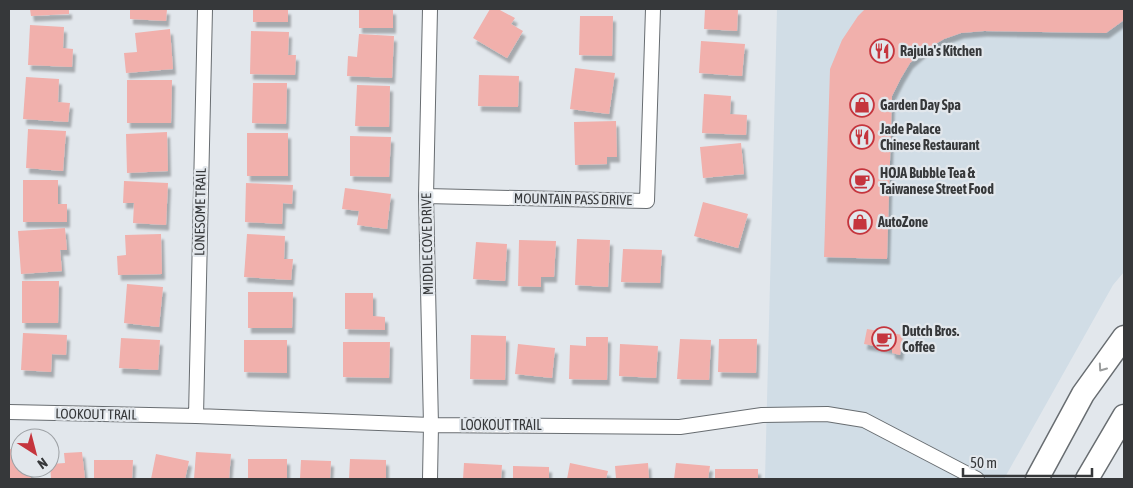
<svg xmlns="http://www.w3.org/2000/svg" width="1133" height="488" font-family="'Asap Condensed',sans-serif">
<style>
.built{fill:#d1dde6}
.building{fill:#f1b0ac;filter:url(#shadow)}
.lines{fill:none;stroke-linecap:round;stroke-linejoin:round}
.street-casing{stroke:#686d71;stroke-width:16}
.primary-casing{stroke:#686d71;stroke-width:25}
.street{stroke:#fff;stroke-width:14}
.primary{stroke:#fff;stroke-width:22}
.oneway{stroke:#9a9c9c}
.labels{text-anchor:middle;stroke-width:4.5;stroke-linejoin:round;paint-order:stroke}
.poi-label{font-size:14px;font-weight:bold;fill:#36383a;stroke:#e2e7ec;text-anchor:start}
.street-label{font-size:14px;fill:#36383a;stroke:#e2e7ec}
</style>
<defs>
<filter id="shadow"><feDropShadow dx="3" dy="5.5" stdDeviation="1" flood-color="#0004"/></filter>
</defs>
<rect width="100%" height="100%" fill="#e2e7ec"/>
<path class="built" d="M777,9H1124V272L1113,285L1004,479H765Z"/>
<path class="building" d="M30,9H69V14L31,16Z
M130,9H167L166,21L130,19Z
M253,9H288V22H253Z
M359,9H393V28H359Z
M490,9H498L515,18L511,24L523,31L507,58L473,38Z
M705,9H738L737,31L704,29Z
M865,9H1124V20L1106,33L984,31L961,33L944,39L925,50L910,63L901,78L892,96L887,259L824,257L830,69L842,40L858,16Z
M580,16H613L612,56L579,55Z
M30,25L64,27L63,48L73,49L72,67L28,65Z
M170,29L173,69L126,73L124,53L137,52L135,33Z
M251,31L289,32L288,55H296L295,75L250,74Z
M359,34L394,36L392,78L347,76L348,56L357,57Z
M701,41L745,44L742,76L699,73Z
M575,68L615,73L609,114L570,109Z
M479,75L519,76L518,107L478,106Z
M26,77L59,79L58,102L70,103L68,122L23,119Z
M127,80H172L171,123H127Z
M253,83H287L286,124L252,123Z
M357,85L390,86L389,127L355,126Z
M704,94L731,96L730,114L747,115L746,135L702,133Z
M616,121L617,157H607V164L575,165L574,122Z
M28,129L66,131L63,171L26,168Z
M167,132L168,171L127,173L126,134Z
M247,133H288V176H247Z
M350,136L391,137L389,177L350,176Z
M741,143L744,174L703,178L700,147Z
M23,180H58V204H67V222H23Z
M124,181L168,183L166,225L133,223L134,203H123Z
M246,183L293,185L292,204L283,203L282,224L245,222Z
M345,188L391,194L387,229L357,225L359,211L342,209Z
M703,202L748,214L738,248L694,236Z
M65,228L67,250H60L62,271L21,274L18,231Z
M161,234L162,274L118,275L117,256L126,255L125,235Z
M247,234L285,236L284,259H293L291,280L244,277Z
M577,239L610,240L608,287L575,285Z
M519,240L556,241L554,277H541V287L518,286Z
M476,242L507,244L505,281L473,279Z
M623,249L662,250L660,283L621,282Z
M22,281H59L58,323H22Z
M127,284L163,287L159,327L124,323Z
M248,292H293L292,328H248Z
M345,293H373V316L385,317V330L345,329Z
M867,329L903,335L900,355L892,353V349L864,344Z
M23,333L67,335L66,355L52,354L51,372L21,370Z
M471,335L506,336L505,380L470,379Z
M586,337H608L607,380L569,379L570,345L586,346Z
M121,338L160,340L158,370L119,368Z
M680,339L711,340L709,380L677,379Z
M719,339H757L756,373L718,372Z
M244,340H287V373L244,372Z
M343,342H390L389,378L343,377Z
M518,344L555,348L552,378L515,374Z
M620,344L658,346L656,378L619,376Z
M9,449H20V468H30L31,479H9Z
M82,452L85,479H51L50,464L65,463L64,453Z
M196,452L231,454L229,479H194Z
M156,454L189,461L185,479H151Z
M248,459H287V479H248Z
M350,459L386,460V479H349Z
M94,460H133L132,479H94Z
M301,460L331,461L330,479H300Z
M464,463L502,465L501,479H463Z
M570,463L608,471L606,479H567Z
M648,463L649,479H616L615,466Z
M676,463L710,466L708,479H674Z
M513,466L549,467V479H513Z
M715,469H758V479H715Z"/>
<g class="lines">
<g class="street-casing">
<path id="street" d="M426,196L647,201L653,9
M9,412L196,416L431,425L680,427L762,415L827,414L864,420L977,479
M196,416L205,9
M430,479L431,425L426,196L430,9"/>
</g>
<g class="primary-casing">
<path id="primary" d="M1037,479L1083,394L1124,337
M1087,479L1124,416"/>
</g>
<use href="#street" class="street"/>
<use href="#primary" class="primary"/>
</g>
<defs><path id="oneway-chevron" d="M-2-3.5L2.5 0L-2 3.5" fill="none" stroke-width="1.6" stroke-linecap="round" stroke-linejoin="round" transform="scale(1.25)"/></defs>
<use class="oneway" href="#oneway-chevron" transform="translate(1102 368) rotate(125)"/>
<defs>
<g id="restaurant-ring" transform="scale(1.25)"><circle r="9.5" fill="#e2e7ec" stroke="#c5353d" stroke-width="1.5"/><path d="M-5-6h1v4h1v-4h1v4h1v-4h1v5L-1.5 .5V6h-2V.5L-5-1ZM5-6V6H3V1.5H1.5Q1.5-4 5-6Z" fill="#c5353d"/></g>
<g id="shop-ring" transform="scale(1.25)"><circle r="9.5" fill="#e2e7ec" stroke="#c5353d" stroke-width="1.5"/><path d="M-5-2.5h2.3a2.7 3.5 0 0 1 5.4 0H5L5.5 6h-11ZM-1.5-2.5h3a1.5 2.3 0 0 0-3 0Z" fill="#c5353d"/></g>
<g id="cafe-ring" transform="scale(1.25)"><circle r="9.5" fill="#e2e7ec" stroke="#c5353d" stroke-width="1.5"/><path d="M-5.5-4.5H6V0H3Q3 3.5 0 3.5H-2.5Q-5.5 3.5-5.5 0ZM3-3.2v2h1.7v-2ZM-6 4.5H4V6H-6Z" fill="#c5353d"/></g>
</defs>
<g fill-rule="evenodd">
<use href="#restaurant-ring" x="882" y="51"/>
<use href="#shop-ring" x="862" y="105"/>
<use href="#restaurant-ring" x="862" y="137"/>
<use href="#cafe-ring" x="862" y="181"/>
<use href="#shop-ring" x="860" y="222"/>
<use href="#cafe-ring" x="884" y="339"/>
</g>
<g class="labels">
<g class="poi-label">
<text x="900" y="56">Rajula's Kitchen</text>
<text x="880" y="110">Garden Day Spa</text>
<text x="880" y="134">Jade Palace<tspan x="880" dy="16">Chinese Restaurant</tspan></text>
<text x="880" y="178">HOJA Bubble Tea &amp;<tspan x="880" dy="16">Taiwanese Street Food</tspan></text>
<text x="878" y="227">AutoZone</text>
<text x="902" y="336">Dutch Bros.<tspan x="902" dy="16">Coffee</tspan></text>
</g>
<g class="street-label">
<text transform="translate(573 199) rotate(1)" y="5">MOUNTAIN PASS DRIVE</text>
<text transform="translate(200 212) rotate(-89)" y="5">LONESOME TRAIL</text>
<text transform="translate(427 244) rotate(-91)" y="5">MIDDLE COVE DRIVE</text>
<text transform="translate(96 414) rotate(1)" y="5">LOOKOUT TRAIL</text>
<text x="501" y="430">LOOKOUT TRAIL</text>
</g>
</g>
<rect width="1133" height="488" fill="none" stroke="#36383a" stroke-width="20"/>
<g transform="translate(35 453) rotate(144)"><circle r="24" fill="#e2e7ec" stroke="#9da1a5"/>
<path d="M0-4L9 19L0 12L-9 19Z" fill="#c5353d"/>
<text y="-8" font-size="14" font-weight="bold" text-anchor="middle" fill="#36383a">N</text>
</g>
<path d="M963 468v8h129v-8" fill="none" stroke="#36383a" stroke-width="2.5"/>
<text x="970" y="468" font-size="15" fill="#36383a" stroke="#e2e7ec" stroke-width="4" paint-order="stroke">50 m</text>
</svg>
